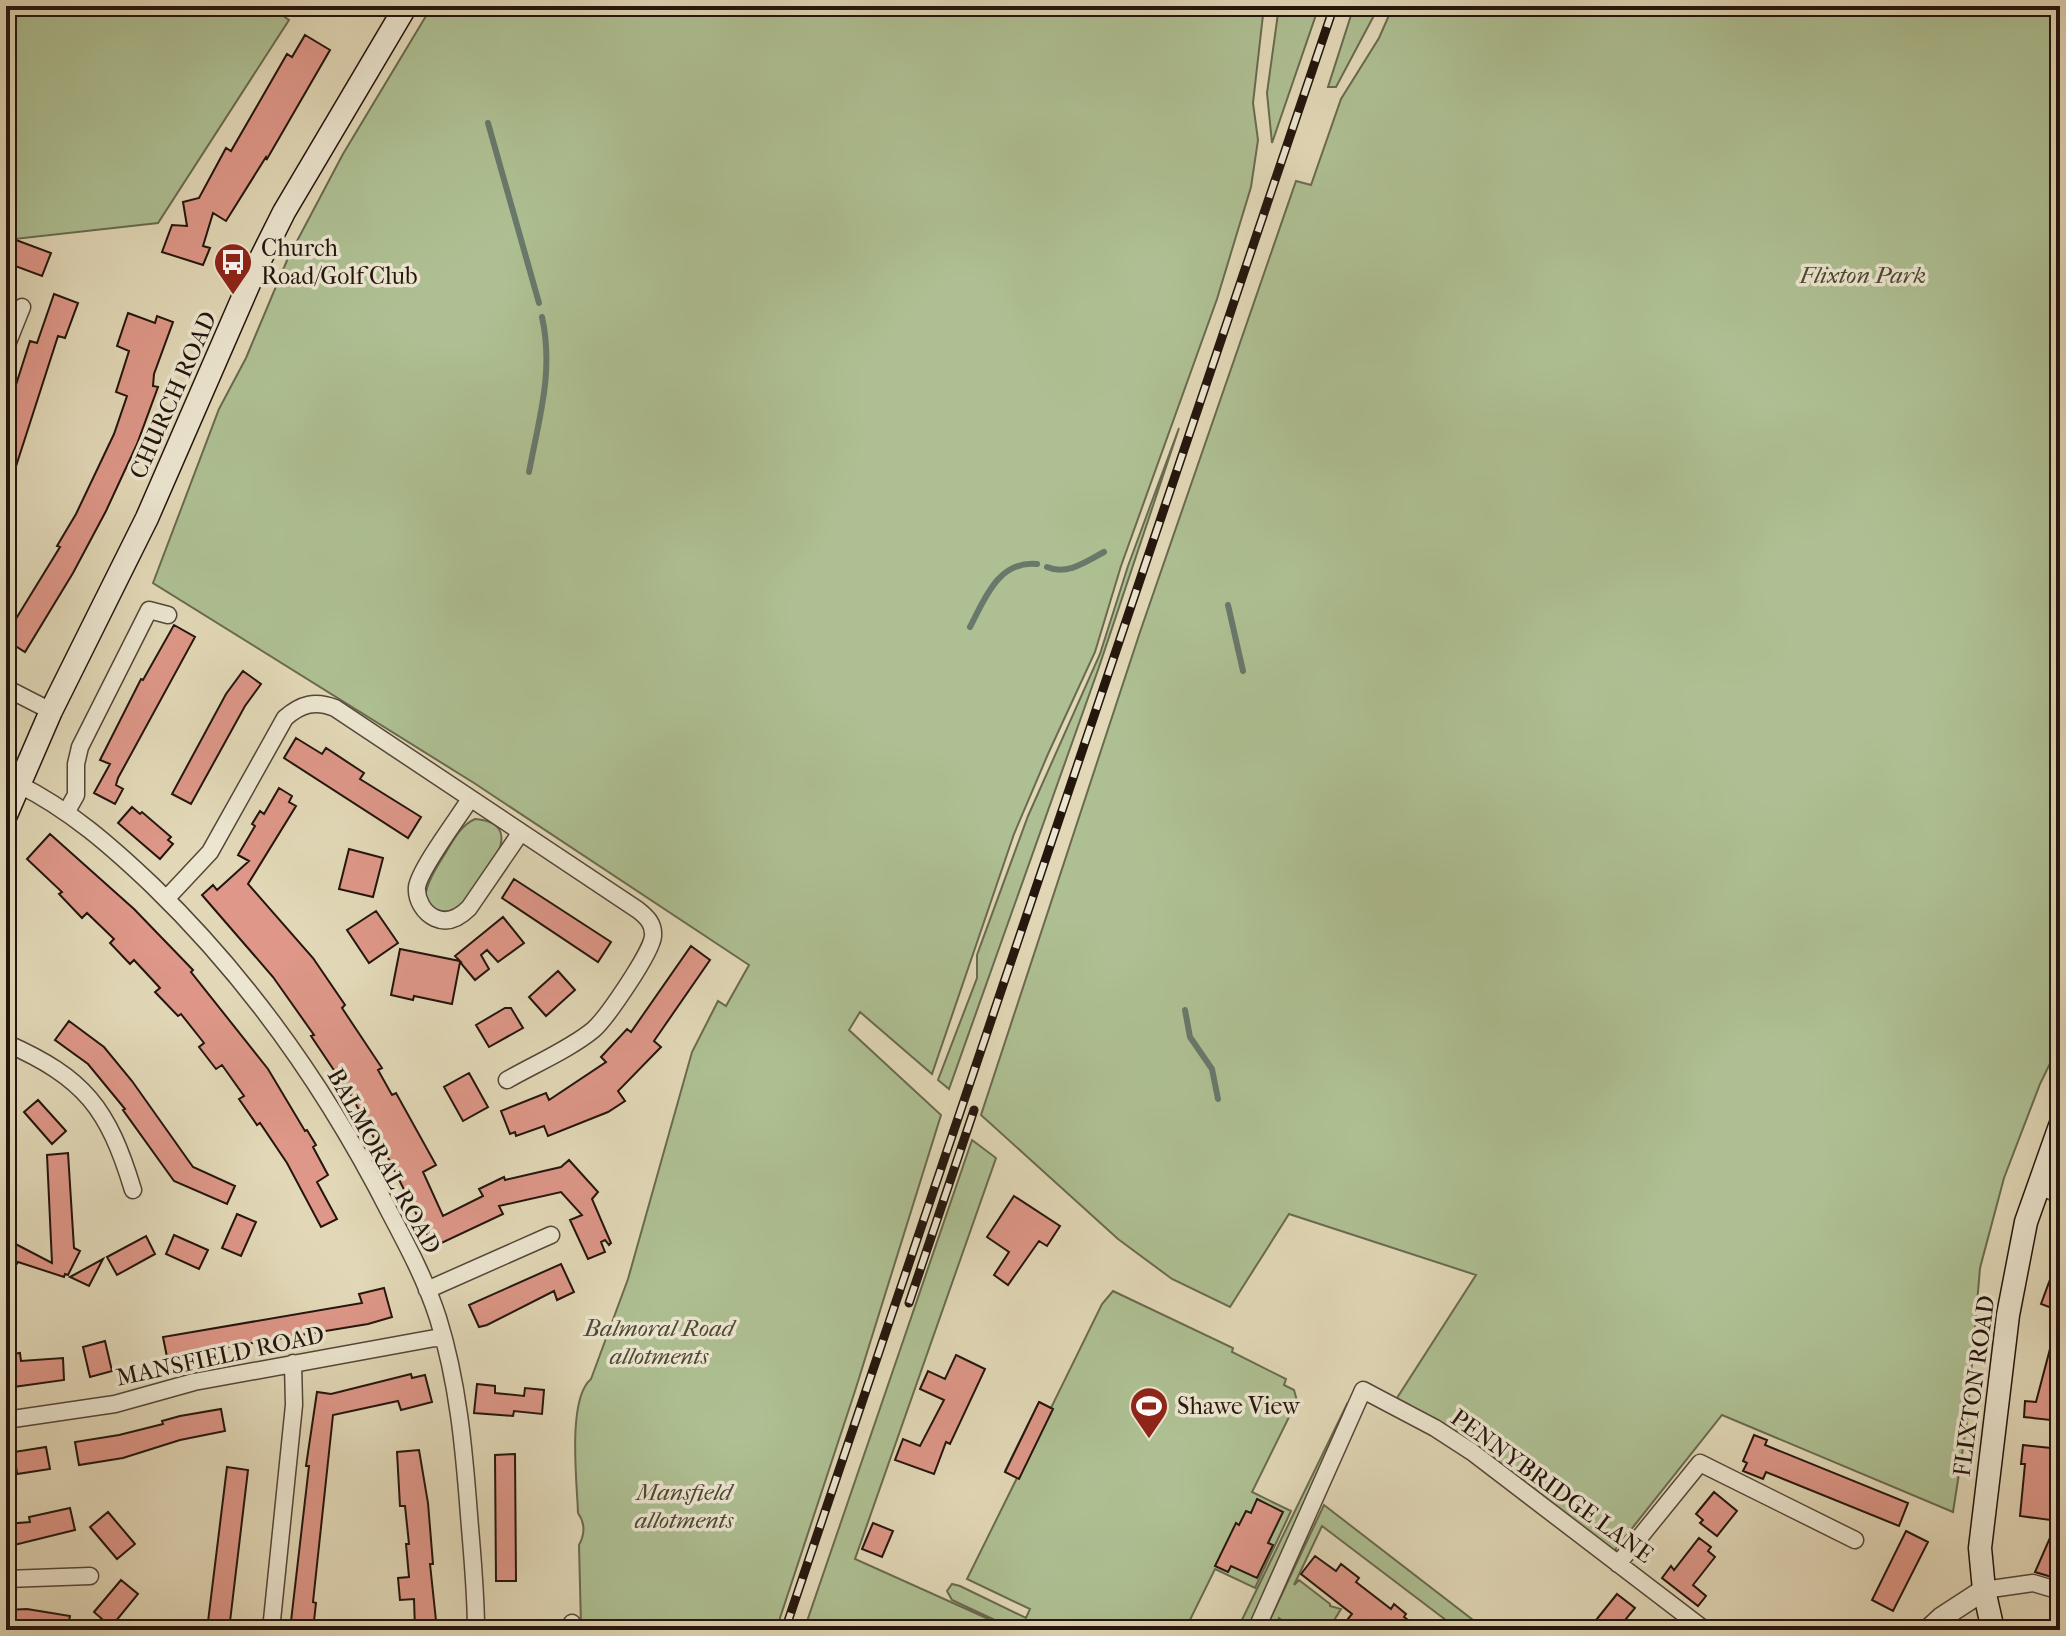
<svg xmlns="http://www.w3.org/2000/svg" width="2066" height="1636" font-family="'IM FELL French Canon',serif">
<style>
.green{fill:#aec093;stroke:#696a50;stroke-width:2}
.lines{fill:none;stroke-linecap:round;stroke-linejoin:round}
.stream{stroke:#68796b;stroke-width:6}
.building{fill:#de9788;stroke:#24150d;stroke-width:2}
.minor-casing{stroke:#544638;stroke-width:19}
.tertiary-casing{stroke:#544638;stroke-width:23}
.secondary-casing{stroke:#24150d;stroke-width:25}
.minor{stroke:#ece6d0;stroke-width:16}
.tertiary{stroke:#ece6d0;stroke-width:20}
.secondary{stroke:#ece6d0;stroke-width:22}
.rail-casing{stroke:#24150d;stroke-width:9}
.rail{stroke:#ece6d0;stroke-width:6;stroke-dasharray:18;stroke-linecap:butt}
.labels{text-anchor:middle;stroke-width:7;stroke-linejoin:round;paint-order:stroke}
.poi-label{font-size:24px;fill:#24150d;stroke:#ece6d0;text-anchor:start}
.park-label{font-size:24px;font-style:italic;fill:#4d4835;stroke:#ece6d0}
.street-label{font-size:24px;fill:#24150d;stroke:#ece6d0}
</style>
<rect width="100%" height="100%" fill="#e2d8b7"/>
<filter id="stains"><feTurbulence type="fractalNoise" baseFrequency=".0025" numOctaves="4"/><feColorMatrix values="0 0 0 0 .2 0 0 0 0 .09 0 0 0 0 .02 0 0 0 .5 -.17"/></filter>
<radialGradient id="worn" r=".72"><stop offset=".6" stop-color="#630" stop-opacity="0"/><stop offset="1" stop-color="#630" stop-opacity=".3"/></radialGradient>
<path class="green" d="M6,6H269L289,20L158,223L6,240Z
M432,6H1264L1253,103L1258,140L1251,187L1217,299L1121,566L1095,652L1048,754L1014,834L932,1074L860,1012L849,1030L941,1115L855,1391L776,1630H614L581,1626L579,1545C585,1534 585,1523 578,1513C577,1482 567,1399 591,1379L628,1279L692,1052L718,1001L726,1006L749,965L474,783L153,583L219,409L246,358L288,258L343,154Z
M1279,6H1319L1272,143L1267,93Z
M1354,6H1379L1336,87H1328Z
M1393,6H2060V1043L2040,1084L2004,1178L1980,1268L1967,1422L1953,1512L1722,1415L1614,1551L1451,1429L1397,1398L1476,1275L1289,1214L1230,1307L1172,1279L1118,1239L981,1115L1140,632L1296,181L1311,185L1341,99L1379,38Z
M1179,428L1099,667L949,1089L938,1080L977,978V955L1028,816L1100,654L1128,566Z
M475,819C537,824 473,889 457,911C408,916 427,882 443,857C452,843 459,826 475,819Z
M972,1140L996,1158L855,1559L1013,1630H804Z
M1113,1291L1233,1348L1232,1352L1286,1379L1284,1385L1294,1390L1297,1401L1252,1492L1291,1511L1255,1588L1215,1569L1185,1630H1016L952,1600L947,1591L952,1584L960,1586L1026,1618L1030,1609L967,1579L1017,1478L1005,1471L1039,1402L1051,1408L1102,1304Z
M1347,1404L1349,1408L1250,1630H1237Z
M1324,1505L1486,1630H1459L1322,1526L1294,1585L1299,1580L1330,1604V1606L1341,1609L1328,1630H1294L1279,1618L1273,1630H1265Z"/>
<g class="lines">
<path class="stream" d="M488,123L539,303
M529,472C539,418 554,372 542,317
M1047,567C1067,576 1087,561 1104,552
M1228,605L1243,671
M970,627C985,598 999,560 1037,564
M1185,1010L1190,1037L1212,1069L1218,1099"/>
</g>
<path class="building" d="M305,35L330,50L267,159L266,157L226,221L213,213L203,246L210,248L203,265L162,252L172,225L187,226L183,202L199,198L226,148L231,151L287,54L292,57Z
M16,240L51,253L42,276L7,263Z
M54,294L78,303L65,338L58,336L9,488L6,487V416L30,341L37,343Z
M128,313L155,323L157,316L173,322L154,374L153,386L158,387L137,444L106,511L73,573L25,652L6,640V635L60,547L57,546L76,514L114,434L127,396L116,392L129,351L117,346Z
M174,625L195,637L118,778L116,785L123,789L115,804L94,793L110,764L100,760L141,679L143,680Z
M243,671L261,684L245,706L191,804L172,794L226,694Z
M296,738L322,754L326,748L364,773L360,779L421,817L408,838L284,758Z
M279,788L292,796L289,802L296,806L248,884L313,958L345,1005L342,1008L382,1068L378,1070L392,1095L396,1093L436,1165L423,1172L443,1216L483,1196L479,1189L504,1177L505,1180L561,1167L569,1160L598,1192L592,1199L611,1243L609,1245L605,1240L601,1242L605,1252L588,1259L570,1220L582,1215L561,1192L499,1206L503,1214L433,1247L383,1148L380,1149L352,1097L311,1036L314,1035L273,977L202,895L213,885L217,890L249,861L238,855L255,826L252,824L260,811L264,814Z
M132,807L140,814L142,812L171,837L168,840L173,844L160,859L118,823Z
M50,834L134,909L193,970L191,972L268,1069L305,1131L307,1130L316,1145L313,1147L328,1175L317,1182L337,1219L321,1227L287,1163L260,1123L257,1125L239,1099L244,1096L222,1065L216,1069L199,1047L204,1043L181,1014L178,1016L155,992L160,988L134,960L130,964L110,943L114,939L87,913L82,918L59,894L62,892L27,859Z
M349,849L383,858L373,897L339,889Z
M514,879L611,942L598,962L502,898Z
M376,911L398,943L369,963L347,930Z
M503,917L524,943L498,962L487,950L481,955L489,969L475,980L460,962L452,1004L414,996L413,1000L391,995L400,949L460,961L455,956Z
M691,946L710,960L654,1041L661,1047L618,1091L625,1101L608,1112L548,1136L544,1126L516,1136L515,1132L510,1134L501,1111L546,1093L549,1100L606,1062L601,1057L627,1029L631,1032Z
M558,971L575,990L546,1016L529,997Z
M505,1008H511L523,1028L489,1047L476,1025Z
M69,1021L104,1047L132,1081L193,1167L235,1186L227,1204L174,1181L123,1110L125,1109L88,1064L55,1040Z
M469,1073L488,1107L463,1121L444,1087Z
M38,1100L66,1131L52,1144L24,1112Z
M68,1153L74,1248L80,1251L68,1275L65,1274L64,1277L18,1262L6,1281V1239L52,1263L47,1155Z
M1014,1196L1060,1226L1047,1246L1039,1241L1008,1285L994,1275L1009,1252L987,1237Z
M237,1214L256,1222L241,1256L222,1248Z
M174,1235L208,1250L199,1269L166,1254Z
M146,1236L155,1254L117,1275L107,1257Z
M2058,1258H2060V1311L2041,1304Z
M103,1259L89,1286L70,1277Z
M561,1264L574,1292L557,1300L554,1291L487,1325L479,1327L469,1305Z
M384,1288L392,1317L368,1324L167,1357L163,1337L362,1303L359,1294Z
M2055,1330L2060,1331V1421L2024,1417L2025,1401L2036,1402Z
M105,1341L112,1371L90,1377L83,1347Z
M20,1353L21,1361L63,1358L64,1380L6,1388V1355Z
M956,1355L985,1369L950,1444L946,1442L934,1474L895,1460L903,1439L920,1446L944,1400L920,1389L928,1371L945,1379Z
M411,1374L412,1378L425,1375L432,1402L401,1410L398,1401L333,1415L313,1602L316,1603L314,1621L311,1630H290L309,1466H306L317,1392L331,1394Z
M477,1384L495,1386V1393L524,1396L525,1388L544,1390L542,1414L514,1411L513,1416L474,1413Z
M1039,1402L1053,1409L1019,1479L1005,1472Z
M221,1409L225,1431L180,1440L123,1458L79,1465L75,1442L119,1435L163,1424L162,1421L180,1416Z
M1754,1435L1767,1440L1765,1445L1908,1503L1899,1526L1766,1472L1763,1479L1743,1471L1747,1463L1743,1461Z
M2023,1445L2060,1449L2050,1520L2020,1516L2025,1464H2021Z
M46,1447L50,1469L17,1474L14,1452Z
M419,1450L428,1503L433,1564H430L437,1630H415L414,1599L400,1600L398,1578L409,1577L406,1544H409L405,1506H400L397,1452Z
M515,1454L516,1581H496L495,1455Z
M227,1467L248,1470L229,1630H207Z
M1714,1492L1737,1511L1717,1536L1700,1523L1703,1520L1696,1514Z
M1257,1499L1283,1512L1268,1543L1273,1545L1257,1578L1231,1566L1228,1572L1215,1566L1236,1523L1239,1525L1246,1511L1251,1513Z
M70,1508L75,1530L6,1547V1524L30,1522L29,1517Z
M108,1512L135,1544L117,1559L90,1527Z
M2060,1515V1567L2055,1578L2035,1572Z
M873,1523L893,1531L882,1557L862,1549Z
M1906,1531L1928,1542L1893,1611L1872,1600Z
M1699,1538L1711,1547L1708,1551L1715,1557L1693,1585L1706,1596L1698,1606L1662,1578L1671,1566L1674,1570Z
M1315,1556L1336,1571L1341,1564L1359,1578L1356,1582L1391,1609L1394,1604L1406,1614L1404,1617L1422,1630H1339L1352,1614L1301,1574Z
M121,1580L138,1594L111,1627L94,1612Z
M1617,1594L1635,1608L1617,1630H1588Z
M27,1609L70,1616L67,1630H6V1610Z"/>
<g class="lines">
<g class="minor-casing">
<path id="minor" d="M6,347L22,307
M6,688L51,711
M18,784C70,810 111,846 153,886C250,980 329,1093 390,1213C408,1247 426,1281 438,1318C458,1382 464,1449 469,1515C472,1553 476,1592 476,1630
M470,799C459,817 420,868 417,887C416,900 424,913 435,918C448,924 460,917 469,908L521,832
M67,811L76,795V764L80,747L149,610L168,615
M166,899L210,852L285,718C301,704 315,700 335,708L638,910C647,917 654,924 653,936C652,952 606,1019 593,1030C570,1049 533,1065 507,1080
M6,1043C85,1078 108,1108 133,1190
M2037,1185L2060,1195
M427,1290L551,1235
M6,1420L115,1404L194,1382L435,1338L444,1339
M1618,1564L1700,1463L1855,1540
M6,1579L90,1576
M1984,1590L2033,1583L2060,1591
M271,1630L294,1405L293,1363
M568,1630L572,1623
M1256,1630L1363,1390L1435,1428L1472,1452L1705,1630"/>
</g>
<g class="tertiary-casing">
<path id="tertiary" d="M1928,1630L1941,1618L1984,1590"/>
</g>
<g class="secondary-casing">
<path id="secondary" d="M6,815L51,711L147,518L255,270L284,212L406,6
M1993,1630L1984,1590L1980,1548L2008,1315L2026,1222L2060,1126"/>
</g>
<use href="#minor" class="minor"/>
<use href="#tertiary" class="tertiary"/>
<use href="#secondary" class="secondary"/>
<g class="rail-casing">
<path id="rail" d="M909,1303L974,1110
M785,1630L1334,6"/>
</g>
<use href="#rail" class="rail"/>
</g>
<defs>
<g id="bus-pin" transform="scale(2)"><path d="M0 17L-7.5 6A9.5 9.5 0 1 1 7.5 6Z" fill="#8f2418" stroke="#ece6d0"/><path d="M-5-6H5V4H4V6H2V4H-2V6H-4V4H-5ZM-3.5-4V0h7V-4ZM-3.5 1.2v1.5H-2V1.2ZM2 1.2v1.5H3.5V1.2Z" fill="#fff"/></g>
<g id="stadium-pin" transform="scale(2)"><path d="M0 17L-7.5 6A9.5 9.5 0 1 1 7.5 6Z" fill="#8f2418" stroke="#ece6d0"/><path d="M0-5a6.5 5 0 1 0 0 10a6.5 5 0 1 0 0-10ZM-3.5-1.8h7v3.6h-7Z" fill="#fff"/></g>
</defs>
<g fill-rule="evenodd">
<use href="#bus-pin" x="233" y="262"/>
<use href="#stadium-pin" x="1149" y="1406"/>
</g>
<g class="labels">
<g class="poi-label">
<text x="261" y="256">Church<tspan x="261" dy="28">Road/Golf Club</tspan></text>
<text x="1177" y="1414">Shawe View</text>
</g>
<g class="park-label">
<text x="1863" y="283">Flixton Park</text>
<text x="659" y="1336">Balmoral Road<tspan x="659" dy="28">allotments</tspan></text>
<text x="684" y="1500">Mansfield<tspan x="684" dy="28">allotments</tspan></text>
</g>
<g class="street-label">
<text transform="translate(173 395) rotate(-66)" y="8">CHURCH ROAD</text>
<text transform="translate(384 1161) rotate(61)" y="8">BALMORAL ROAD</text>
<text transform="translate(220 1356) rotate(-12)" y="8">MANSFIELD ROAD</text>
<text transform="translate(1974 1386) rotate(-82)" y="8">FLIXTON ROAD</text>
<text transform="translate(1552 1486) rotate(36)" y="8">PENNYBRIDGE LANE</text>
</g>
</g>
<rect width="2066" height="1636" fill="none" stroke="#e2d8b7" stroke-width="32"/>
<rect x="8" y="8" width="2050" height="1620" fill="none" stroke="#24150d" stroke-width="4"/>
<rect x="16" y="16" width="2034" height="1604" fill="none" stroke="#24150d" stroke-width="2"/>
<rect width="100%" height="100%" filter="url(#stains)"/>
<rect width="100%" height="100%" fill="url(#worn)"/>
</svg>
